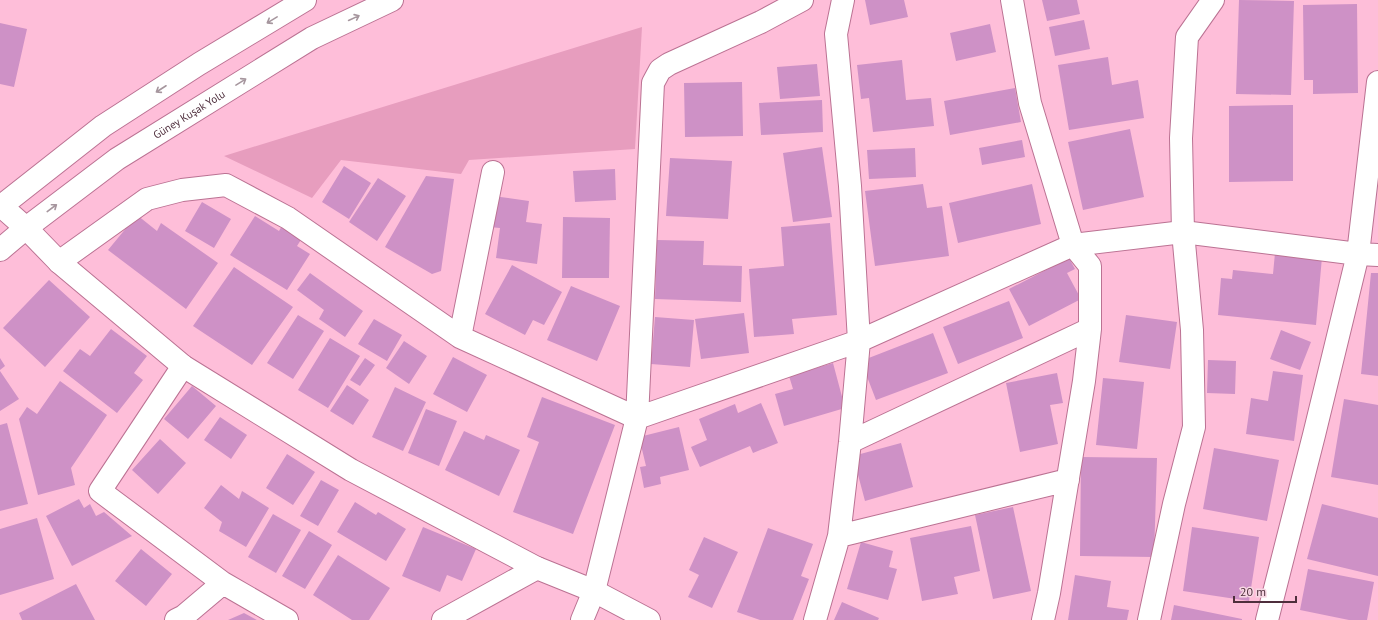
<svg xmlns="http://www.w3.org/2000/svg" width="1378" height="620" font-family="'PT Sans',sans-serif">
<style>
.green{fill:#e79dbe}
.building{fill:#ce91c6}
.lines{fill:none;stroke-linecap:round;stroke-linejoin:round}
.minor-casing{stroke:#bb7293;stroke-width:24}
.tertiary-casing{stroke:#bb7293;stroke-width:24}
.secondary-casing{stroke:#bb7293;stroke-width:24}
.minor{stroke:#fff;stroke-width:22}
.tertiary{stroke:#fff;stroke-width:22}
.secondary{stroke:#fff;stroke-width:22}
.oneway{stroke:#a6969e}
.labels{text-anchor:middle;stroke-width:4;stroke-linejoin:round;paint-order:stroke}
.street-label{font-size:11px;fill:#4e2e3c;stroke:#f7d6e3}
</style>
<rect width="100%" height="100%" fill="#febed9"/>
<path class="green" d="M642,27L635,149L469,160L461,174L341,160L312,198L224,156Z"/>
<path class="building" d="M865,0H904L908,17L870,25Z
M1042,0H1077L1080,14L1047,21Z
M1239,0L1294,1L1291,95L1236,94Z
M1357,4L1358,93L1313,94V80H1304L1303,5Z
M1084,20L1090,49L1055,56L1049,27Z
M0,23L27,29L14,87L0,84Z
M990,24L996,52L956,61L950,33Z
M1108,57L1112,85L1138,80L1144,118L1069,130L1058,65Z
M902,60L906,100L931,98L934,126L873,132L869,98L861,99L857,65Z
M817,64L820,96L780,99L777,67Z
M742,82L743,136L685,137L684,83Z
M1015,88L1021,122L950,135L944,101Z
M822,100L823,132L761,135L759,103Z
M1293,105V181L1229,182V106Z
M1130,129L1144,197L1083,210L1068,142Z
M1022,140L1025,157L982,165L979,148Z
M822,147L832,217L793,222L783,153Z
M915,148L916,177L869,179L867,150Z
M670,158L732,161L728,219L666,216Z
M344,166L371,183L349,219L322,202Z
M615,169L616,200L575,202L573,171Z
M426,176L454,179L441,271L432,274L385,247Z
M378,178L406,196L377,241L349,222Z
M923,184L927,208L942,206L949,256L875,266L865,191Z
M1032,184L1041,224L958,243L949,203Z
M493,196L529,201L526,222L542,224L537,264L496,258L500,228L489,227Z
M202,202L231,219L214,248L185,231Z
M137,215L157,231L161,223L218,263L186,309L108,250Z
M255,216L279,231L284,222L304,235L297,246L310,254L287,290L230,255Z
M563,217L610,218L609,278H562Z
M830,223L837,315L792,319L794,334L754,337L749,269L784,266L781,227Z
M657,240L704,241L703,265L742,266L741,302L655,299Z
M1275,253L1322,257L1316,325L1218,315L1221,278L1232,279L1233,270L1273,274Z
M1069,258L1075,269L1067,273L1081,299L1029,326L1009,289Z
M512,265L562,292L544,325L533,320L525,335L485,314Z
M234,267L293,307L252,365L193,326Z
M310,273L363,311L345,337L319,319L324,310L297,290Z
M1371,273H1378V376L1361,374Z
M49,280L90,317L45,367L3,328Z
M571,286L620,306L597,361L547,340Z
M1009,301L1023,338L958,364L943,327Z
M744,313L749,353L701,359L695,319Z
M298,315L324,331L293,379L267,363Z
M1126,315L1177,322L1170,369L1119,362Z
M655,317L694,320L690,367L651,364Z
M374,319L402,335L387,361L358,344Z
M111,329L147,356L134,373L143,380L117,413L63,371L80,349L90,356Z
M1281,330L1311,342L1300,370L1270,359Z
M933,333L948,373L876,400L861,361Z
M330,338L360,356L328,408L298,390Z
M404,341L427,356L409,384L386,368Z
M453,357L487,375L467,412L433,394Z
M0,358L5,366L0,370Z
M365,358L375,365L360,386L350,380Z
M1208,360L1236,361L1235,394L1207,393Z
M833,363L845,408L784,426L775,394L793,389L789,376Z
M0,371L19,399L0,411Z
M1273,371L1303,375L1294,441L1246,434L1251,398L1268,401Z
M1057,373L1063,403L1050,405L1058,444L1020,452L1006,383Z
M1103,378L1144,382L1137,449L1096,445Z
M60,381L107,415L71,468L75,485L38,495L19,419L27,407L37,414Z
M347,385L369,400L353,425L330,411Z
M192,386L216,406L188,439L164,419Z
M395,387L426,402L403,451L372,437Z
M542,397L615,425L573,534L513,512L539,442L527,437Z
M1344,399L1378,405V485L1331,477Z
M761,403L778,443L753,453L750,446L700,467L691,447L707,440L699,419L735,404L738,413Z
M426,409L457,421L439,466L408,453Z
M220,417L247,435L231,459L204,440Z
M7,423L28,504L0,511V425Z
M679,427L689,470L660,477L661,484L644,488L640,467L646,466L639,437Z
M464,431L484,440L486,435L520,450L499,496L445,470Z
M160,439L186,463L158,494L132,470Z
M901,443L913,487L865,501L853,456Z
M1214,448L1279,460L1267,521L1203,509Z
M287,454L315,472L293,505L266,488Z
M1081,457L1157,458L1154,557L1080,556Z
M321,480L339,490L318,526L300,516Z
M221,485L239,499L242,491L269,508L246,547L219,531L222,522L204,508Z
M79,499L84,508L90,504L96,516L104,512L132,536L72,566L46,516Z
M355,502L376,515L378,512L406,529L386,561L337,532Z
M1322,504L1378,518V576L1307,559Z
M1013,507L1031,591L993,599L975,515Z
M273,514L301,530L276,573L248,557Z
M37,518L54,579L0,595V529Z
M971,526L980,571L954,577L958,594L922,601L910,538Z
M423,527L476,549L462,581L447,575L440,592L402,576Z
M1192,527L1259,537L1249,601L1183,591Z
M768,528L813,544L801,576L809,579L793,620H760L737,612Z
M309,531L332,545L305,589L282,576Z
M704,537L738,552L712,608L688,597L699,575L689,570Z
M861,542L893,551L889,567L897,569L888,600L847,589Z
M141,549L172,574L146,606L115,581Z
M338,555L390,588L369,620H352L313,595Z
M1308,569L1374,582L1367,620H1349L1300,610Z
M1075,575L1111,581L1107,607L1129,610L1127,620H1068Z
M76,584L95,620H22L19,613Z
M842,602L879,618L878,620H834Z
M1174,605L1242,619V620H1171Z
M244,613L257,620H228Z"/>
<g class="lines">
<g class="minor-casing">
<path id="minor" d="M1012,0L1030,103L1073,245L1090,266V329L1084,381L1049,593L1043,620
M59,262L147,199L182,190L226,185L288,218L460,337L637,418L653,83L660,70L669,64L761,22L802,0
M460,337L493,172
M183,366L100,491L223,583L287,620
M850,442L1090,329
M839,536L1068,480
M176,620L184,616L223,583
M443,620L537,568
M582,620L594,591L637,418L859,341L1073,245L1183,232L1358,254L1378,255
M815,620L839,536L850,442L859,341L850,186L836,34L843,0
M1267,620L1314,435L1358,254L1378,82"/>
</g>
<g class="tertiary-casing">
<path id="tertiary" d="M1149,620L1174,504L1194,427L1192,330L1183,232L1181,138L1187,37L1213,0"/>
</g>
<g class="secondary-casing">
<g id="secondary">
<path d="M0,205L26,228L59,262L183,366L351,470L537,568L594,591L649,620"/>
<path d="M0,207L103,126L199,64L305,0"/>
<path id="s1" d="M0,250L26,228L117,159L312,38L392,0"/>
</g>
</g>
<use href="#minor" class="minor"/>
<use href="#tertiary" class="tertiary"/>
<use href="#secondary" class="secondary"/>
</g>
<defs><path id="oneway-shaft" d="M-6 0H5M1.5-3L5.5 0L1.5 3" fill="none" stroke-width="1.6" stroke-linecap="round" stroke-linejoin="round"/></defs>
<g class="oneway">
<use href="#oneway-shaft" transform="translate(354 18) rotate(-25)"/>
<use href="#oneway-shaft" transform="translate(272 20) rotate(149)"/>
<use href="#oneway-shaft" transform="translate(241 82) rotate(-32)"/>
<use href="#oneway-shaft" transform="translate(161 89) rotate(147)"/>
<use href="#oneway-shaft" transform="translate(52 208) rotate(-37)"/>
</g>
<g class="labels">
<g class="street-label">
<text dy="4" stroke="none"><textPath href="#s1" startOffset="233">Güney Kuşak Yolu</textPath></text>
</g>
</g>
<path d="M1234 596v6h62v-6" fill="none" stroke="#4e2e3c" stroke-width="2"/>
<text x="1240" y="596" font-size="12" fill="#4e2e3c" stroke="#f7d6e3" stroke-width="3" paint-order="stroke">20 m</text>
</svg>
